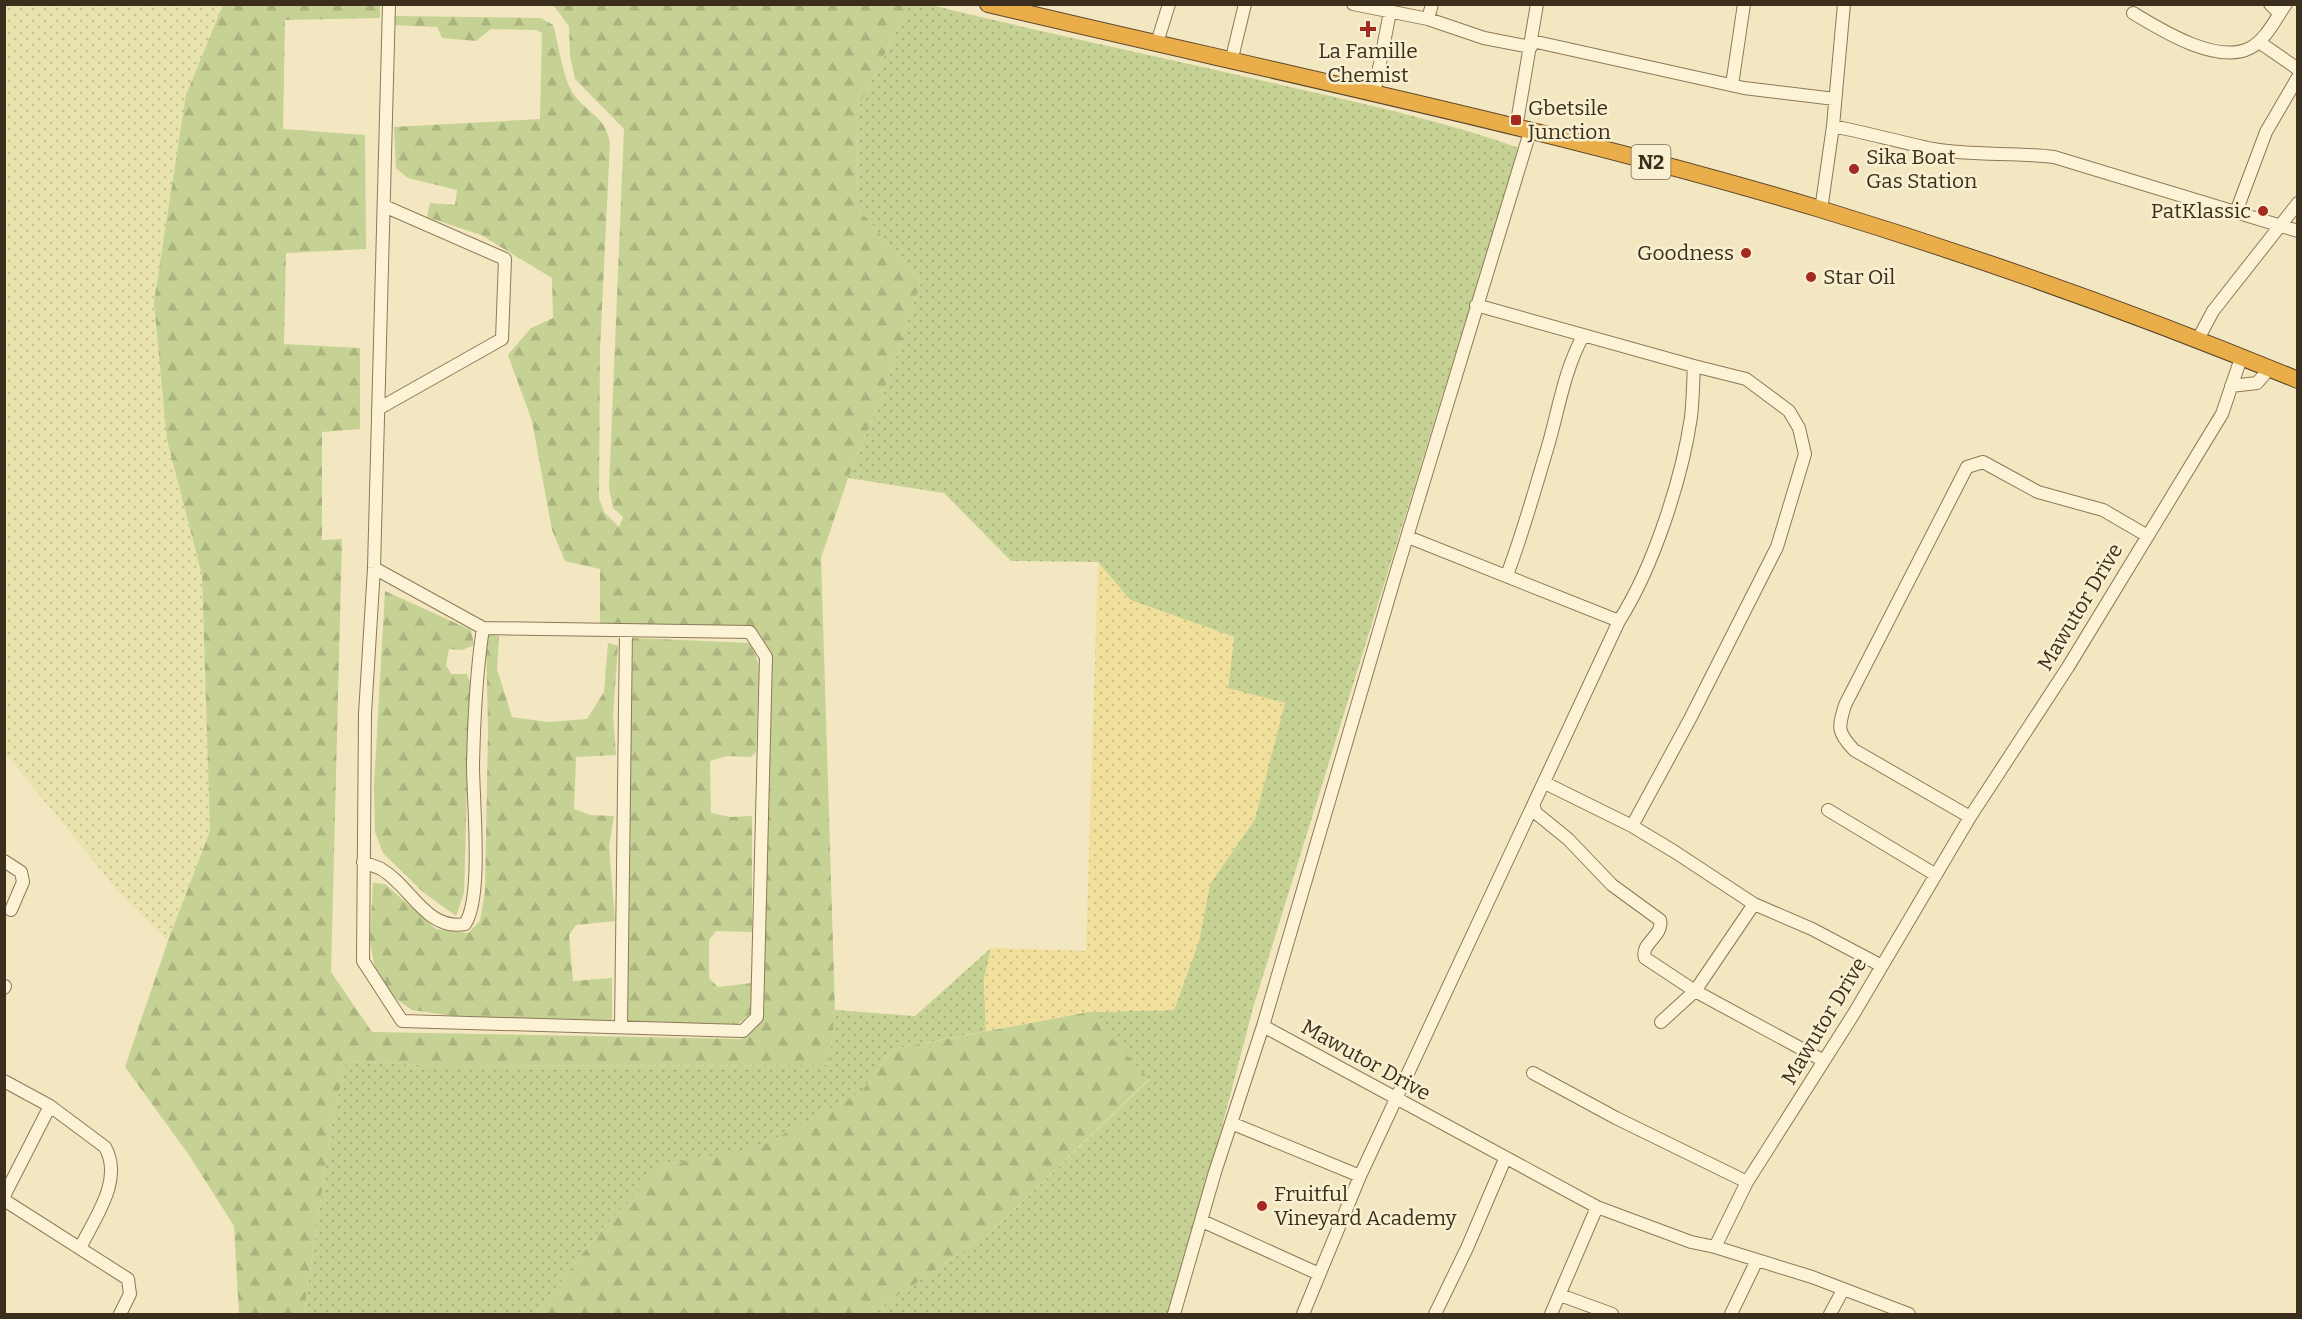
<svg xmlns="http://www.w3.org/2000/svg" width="2302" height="1319" font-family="Bitter,serif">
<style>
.farmland{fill:url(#farmland-dots)}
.grass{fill:url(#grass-dots)}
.forest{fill:url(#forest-firs)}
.sand{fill:url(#sand-dots)}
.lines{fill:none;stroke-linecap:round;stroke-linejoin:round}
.minor-casing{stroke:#8e7857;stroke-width:14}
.highway-casing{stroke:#5b452b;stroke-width:18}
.minor{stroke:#fcf3d6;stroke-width:12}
.highway{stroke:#e9ae4a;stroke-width:16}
.poi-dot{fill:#a32921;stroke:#f9f0d2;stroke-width:2}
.labels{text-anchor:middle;stroke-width:5;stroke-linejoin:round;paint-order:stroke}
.shield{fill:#f9f0d2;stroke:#756853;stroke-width:1.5}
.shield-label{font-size:20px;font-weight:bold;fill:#3c2e1c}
.poi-label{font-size:21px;fill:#3c2e1c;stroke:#f9f0d2;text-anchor:start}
.street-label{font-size:21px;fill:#3c2e1c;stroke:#f9f0d2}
</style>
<defs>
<pattern id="farmland-dots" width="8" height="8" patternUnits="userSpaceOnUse" patternTransform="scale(1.5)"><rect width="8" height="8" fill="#e9e3ae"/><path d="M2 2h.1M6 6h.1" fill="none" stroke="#c9c395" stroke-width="1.8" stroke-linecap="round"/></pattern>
<pattern id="grass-dots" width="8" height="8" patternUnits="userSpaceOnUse" patternTransform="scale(1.5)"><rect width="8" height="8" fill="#c6d194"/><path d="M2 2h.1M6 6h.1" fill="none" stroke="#abb47f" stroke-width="1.8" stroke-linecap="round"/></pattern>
<pattern id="forest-firs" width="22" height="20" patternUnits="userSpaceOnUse" patternTransform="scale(1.5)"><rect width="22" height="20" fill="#c6d194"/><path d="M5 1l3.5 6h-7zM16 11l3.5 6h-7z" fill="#abb47f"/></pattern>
<pattern id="sand-dots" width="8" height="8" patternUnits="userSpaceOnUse" patternTransform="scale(1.5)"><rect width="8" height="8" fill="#f1e09c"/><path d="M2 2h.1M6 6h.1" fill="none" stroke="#d0c086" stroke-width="1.8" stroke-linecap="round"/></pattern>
</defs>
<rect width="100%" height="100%" fill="#f2e7c1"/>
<path class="farmland" d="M4,5H223L186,95L167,440L202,575L210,831L168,941L119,892L5,753Z"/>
<path class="grass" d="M909,5H931C1053,35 1177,60 1299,89C1373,106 1447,122 1519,148L1253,1008L1173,1314H871L992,1231L1149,1080L1088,1012L1174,1010L1199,941L1210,884L1255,819L1228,688L1234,637L1130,600L1098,562L1011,561L944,493L848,478L888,381L921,282L858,208L857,110Z
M991,948L984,980L986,1031L893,1049L861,1092L759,1148L665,1164L600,1231L536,1314H304L332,1123L346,1061L438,1066L829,1065L835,1010L915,1016Z"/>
<path class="forest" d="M223,5H380V18L285,20L283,129L365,135L366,249L286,253L284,344L360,348V429L322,432V540L342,539L331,972L372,1032L742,1039L764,1017L770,660L761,636L743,627L600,626V569L565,561L552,530L532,421L508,355L531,328L553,318L552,278L481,235L427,217L430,203L455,205L457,190L408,178L396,168L394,127L540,119L542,33L536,30L491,29L476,41L442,38L437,27L393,25L394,16L541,18L553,25C558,42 563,75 570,88C583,113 605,113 610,143L600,349L599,498L604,512L619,527L623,517L613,508L609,488L624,129L575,79L570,56L569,26L553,5H909L857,110L858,208L921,282L888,381L848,478L821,558L835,1010L829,1065L438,1066L346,1061L332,1123L304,1314H239L234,1226L189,1155L125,1067L168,941L210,831L202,575L167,440L154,302L186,95Z
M385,591L471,630L474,645L462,650L449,649L446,665L451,674H467L470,682L464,893L456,916L423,892L383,853L375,832L374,785Z
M489,634L499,636L497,669L512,717L547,722L587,719L604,692L608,643L618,646L613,716L616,755L576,757L574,809L590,815L614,816L609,846L615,921L576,925L569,935L573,981L612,978V1021L453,1016L412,1010L392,996L375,970L370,941L373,883L385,884L436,929L468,933L480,921L485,892L488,730L486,639Z
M633,638L752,643L759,666L756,752L751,757L727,756L710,761L711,813L730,817L752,816V932L716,931L709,940V978L718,987L752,983L750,1014L738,1024L627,1025L624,1018Z
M1088,1012L1149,1079L992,1231L871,1314H536L600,1231L665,1164L759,1147L861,1092L893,1049Z"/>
<path class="sand" d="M1098,562L1130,600L1234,637L1228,688L1285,703L1255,819L1210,884L1199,941L1174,1010L1088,1012L986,1031L984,980L991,948L1086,951Z"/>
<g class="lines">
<g class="minor-casing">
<path id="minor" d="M1353,4L1428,19L1432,4
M2270,4L2279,13
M2133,13C2161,30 2217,65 2250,48C2266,40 2276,18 2286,4
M1428,19L1484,38L1531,47
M1532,41L1744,88L1835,99
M2259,42L2298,69
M1157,43L1169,4
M1231,62L1245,4
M1732,85L1744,4
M1374,94L1390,12
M1833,126C1867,133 1900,142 1933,149C1973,156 2014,152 2054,157L2298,231
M1516,128L1537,4
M1821,210L1833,126L1844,4
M2236,212L2266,132L2298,77
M1476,305L1694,366C1693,383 1693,400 1691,417C1682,479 1653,568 1619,621
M2197,341L2213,311L2298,203
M2231,386L2257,383L2270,368
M378,409L502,339L505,259L384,206
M374,568L483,628L750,632L766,657L757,1017L743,1031L402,1021L363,961L365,714L374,568L389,4
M1507,575C1523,533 1535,489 1548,446C1559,408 1564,371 1583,336
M1545,783L1632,826L1675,852L1754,904L1812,929L1880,965
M1534,807L1536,813L1568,839L1612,885L1660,920C1664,936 1640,943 1645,958L1695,991L1824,1061
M1828,810L1936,875
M1970,817L1854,750C1837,732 1838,728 1845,705L1967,467L1983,462L2038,492L2103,510L2146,535
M1632,826L1691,717L1777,547L1805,454L1799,428L1789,411L1746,379L1694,366
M4,861L21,872L23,882L11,910
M363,862C369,865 376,866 381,869C411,886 426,931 465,924C483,898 473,801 473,765C474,719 476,674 483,628
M4,988L5,986
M1661,1022L1695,991L1754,904
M1263,1026L1597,1207L1691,1242L1715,1247L1747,1182L1853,1015L1970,817L2068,667L2222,414L2241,358
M621,1027L626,631
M1533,1073L1616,1118L1747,1182
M4,1081L50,1106L105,1147C124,1180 94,1219 80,1248
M1231,1123L1360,1176
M4,1196L50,1106
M4,1200L128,1279L130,1294L120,1314
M1202,1221L1319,1274
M1715,1247L1812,1277L1909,1314
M1560,1295L1612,1314
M1174,1314L1215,1172L1263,1026L1396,573L1530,132
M1303,1314L1360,1176L1619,621L1408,537
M1435,1314L1467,1248L1505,1159
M1551,1314L1597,1207
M1731,1314L1757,1260
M1830,1314L1843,1290"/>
</g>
<g class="highway-casing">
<path id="highway" d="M988,4C1265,70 1547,127 1820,209C1981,258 2142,316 2298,380"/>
</g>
<use href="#minor" class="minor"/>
<use href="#highway" class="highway"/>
</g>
<g class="poi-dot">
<path d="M1365 20h6v6h6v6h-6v6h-6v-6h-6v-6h6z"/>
<rect x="1510" y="114" width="12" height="12" rx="3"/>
<circle cx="1854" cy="169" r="6"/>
<circle cx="2263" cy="211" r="6"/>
<circle cx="1746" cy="253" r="6"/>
<circle cx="1811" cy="277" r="6"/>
<circle cx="1262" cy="1206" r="6"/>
</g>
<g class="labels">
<rect class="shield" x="1631.5" y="145" width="39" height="34" rx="4.5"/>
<g class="shield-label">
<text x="1651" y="169">N2</text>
</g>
<g class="poi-label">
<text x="1368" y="58" text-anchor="middle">La Famille<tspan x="1368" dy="24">Chemist</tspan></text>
<text x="1528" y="115">Gbetsile<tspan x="1528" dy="24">Junction</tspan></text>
<text x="1866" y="164">Sika Boat<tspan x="1866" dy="24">Gas Station</tspan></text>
<text x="2251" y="218" text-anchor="end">PatKlassic</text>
<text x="1734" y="260" text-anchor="end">Goodness</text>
<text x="1823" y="284">Star Oil</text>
<text x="1274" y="1201">Fruitful<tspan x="1274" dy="24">Vineyard Academy</tspan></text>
</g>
<g class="street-label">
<text transform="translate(2080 607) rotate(-59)" y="7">Mawutor Drive</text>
<text transform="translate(1824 1021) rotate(-59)" y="7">Mawutor Drive</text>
<text transform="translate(1366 1060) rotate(29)" y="7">Mawutor Drive</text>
</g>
</g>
<rect width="2302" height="1319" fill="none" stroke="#3c2e1c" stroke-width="12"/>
</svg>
